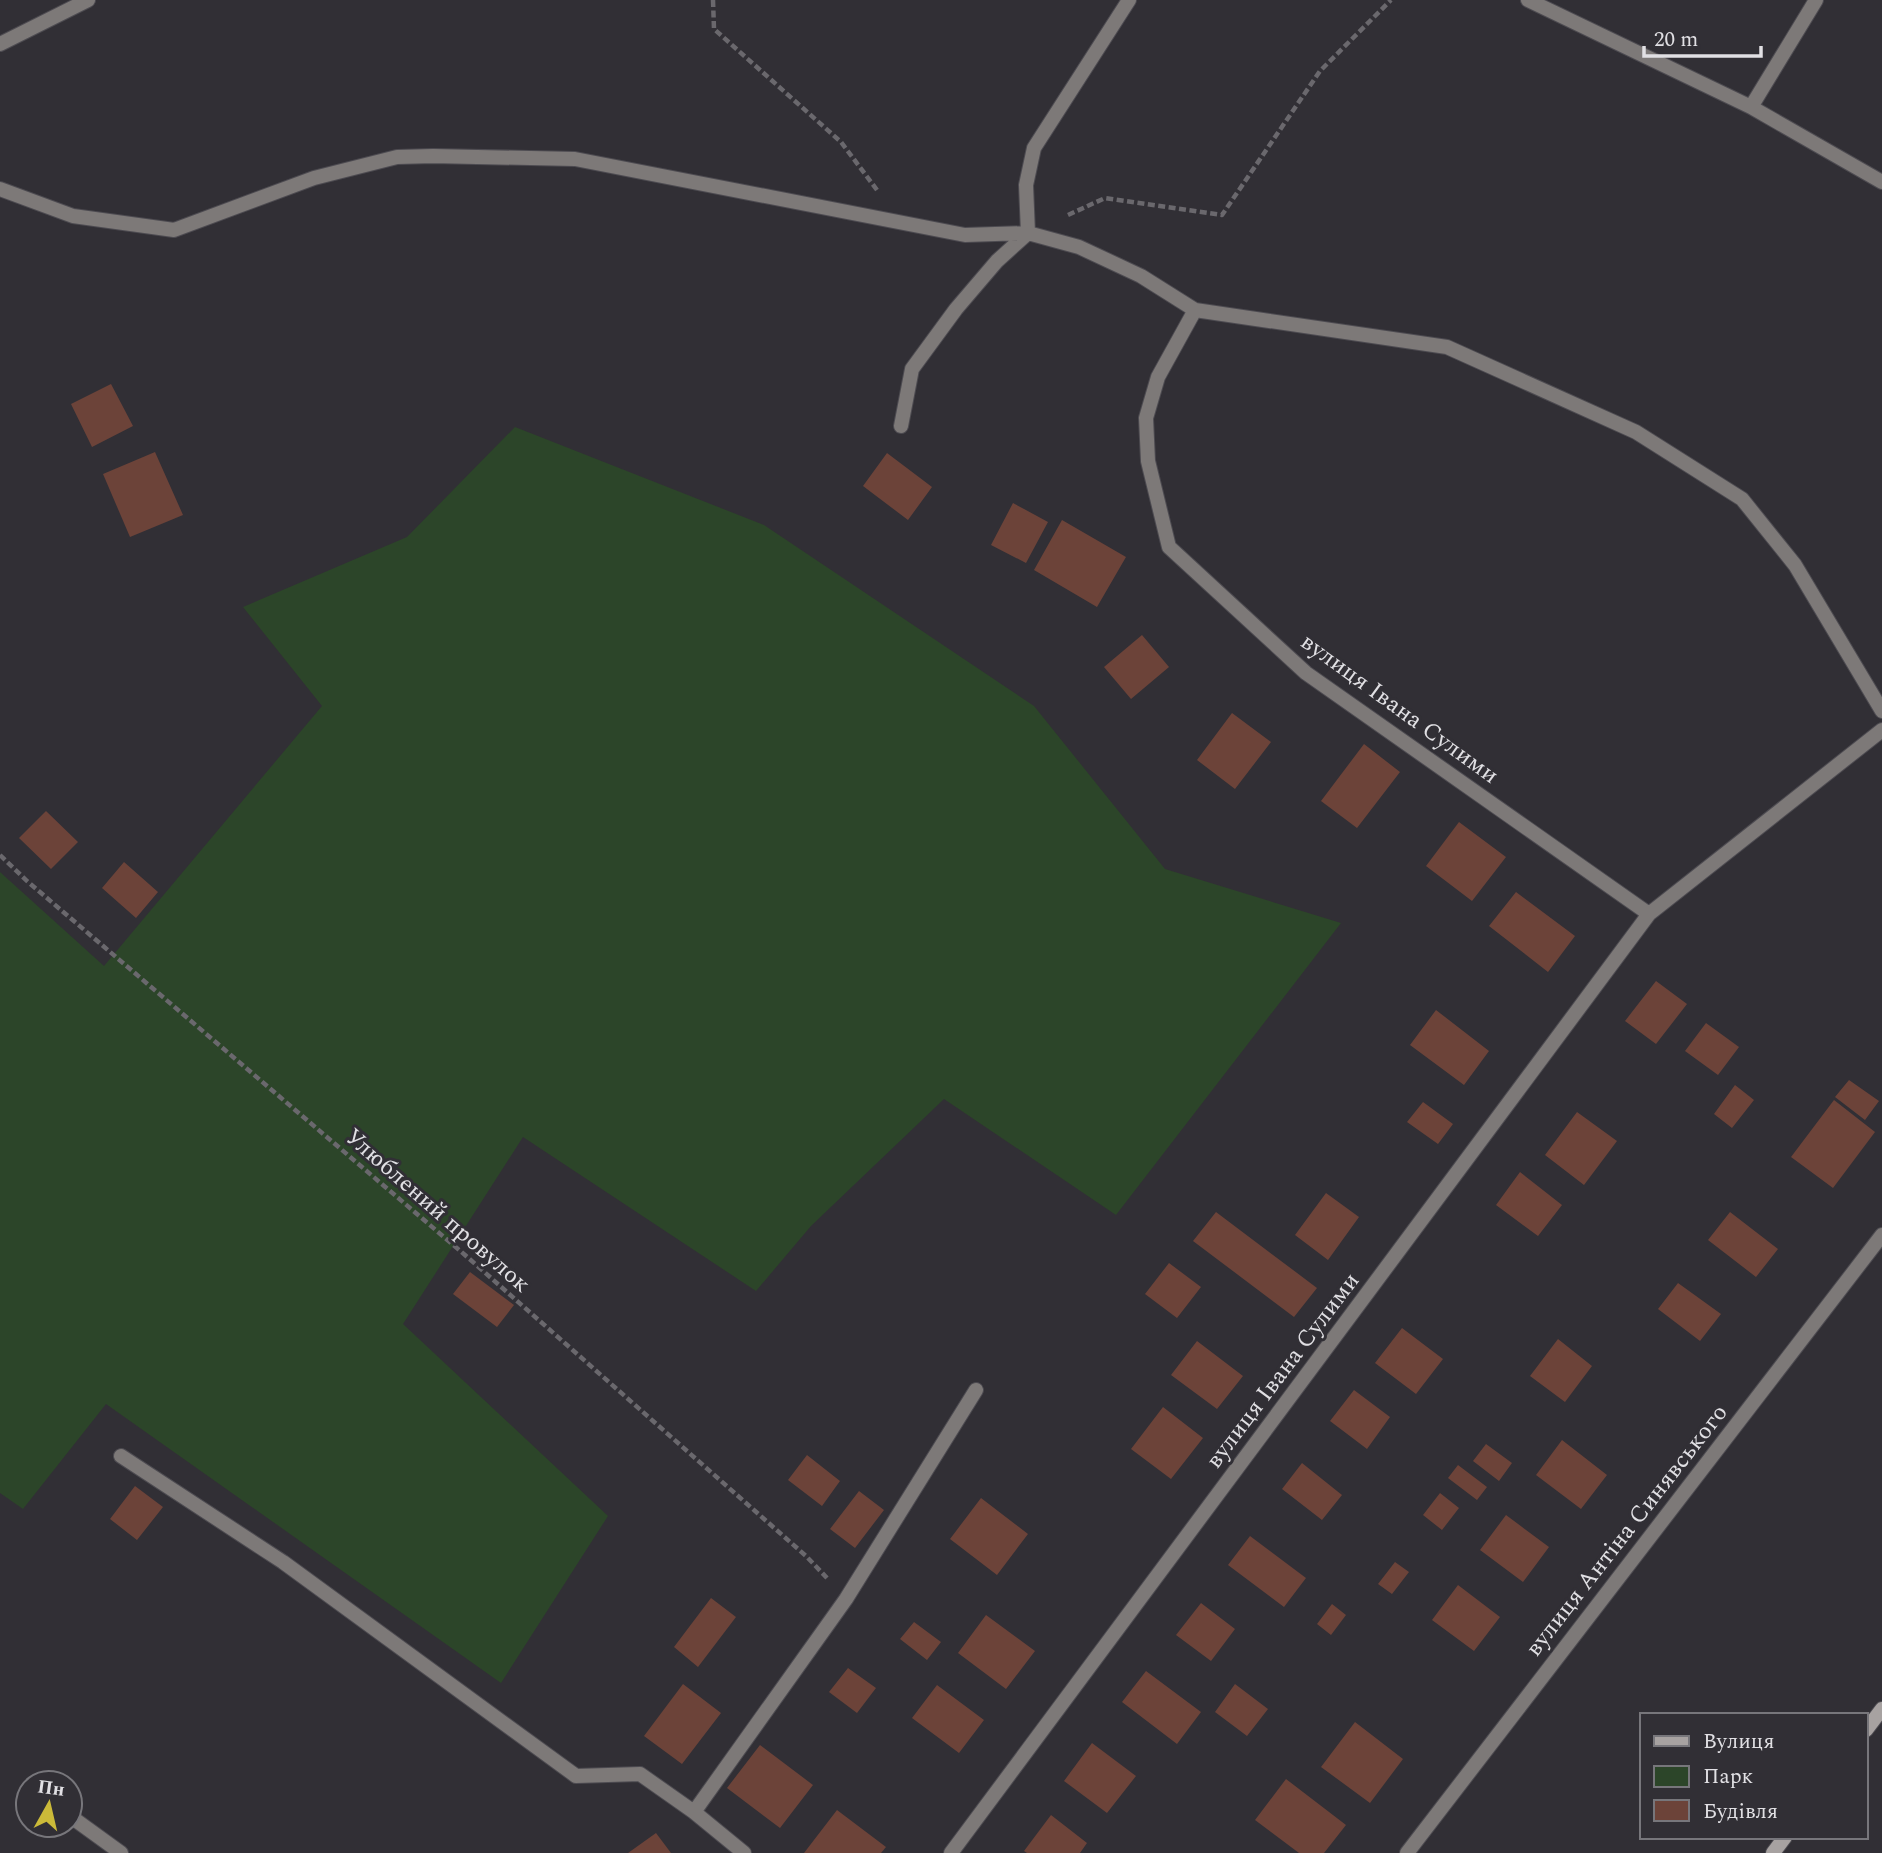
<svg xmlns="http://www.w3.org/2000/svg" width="1882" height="1853" font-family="Spectral,serif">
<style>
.green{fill:#2c4529}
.building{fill:#6c4339}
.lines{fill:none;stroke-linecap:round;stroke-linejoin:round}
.lane-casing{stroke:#4d4b51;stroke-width:16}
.street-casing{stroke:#4d4b51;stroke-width:16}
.secondary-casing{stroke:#4d4b51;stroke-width:16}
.path{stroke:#6a686d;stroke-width:4.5;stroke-dasharray:7 3.5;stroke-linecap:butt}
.lane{stroke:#7d7978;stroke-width:14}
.street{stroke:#7d7978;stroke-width:14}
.secondary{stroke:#a7a2a1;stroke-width:14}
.labels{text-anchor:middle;stroke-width:6;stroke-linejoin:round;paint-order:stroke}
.street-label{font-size:24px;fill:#e1e0e4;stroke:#312f35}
</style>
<rect width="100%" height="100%" fill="#312f35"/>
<path class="green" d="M515,427L764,525L1034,706L1165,869L1341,923L1116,1215L944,1099L811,1226L756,1291L523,1137L403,1324L608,1516L501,1683L106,1404L23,1509L0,1493V872L104,966L322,706L243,607L407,537Z"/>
<path class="building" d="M111,384L133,426L92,447L71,404Z
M155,452L183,515L130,537L103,474Z
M887,453L932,487L908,520L863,486Z
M1013,503L1048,522L1026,563L991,545Z
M1062,520L1126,557L1097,607L1034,570Z
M1142,635L1169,667L1131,699L1104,667Z
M1232,713L1271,742L1235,789L1197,760Z
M1364,744L1400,772L1357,828L1321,801Z
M46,811L78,842L51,869L19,838Z
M1459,822L1506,857L1472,901L1426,866Z
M124,862L158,892L136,918L102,888Z
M1516,892L1575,936L1548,972L1489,926Z
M1656,981L1687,1004L1656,1044L1625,1021Z
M1436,1010L1489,1051L1464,1085L1410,1045Z
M1706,1023L1739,1047L1718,1075L1685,1051Z
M1849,1080L1879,1101L1865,1120L1835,1097Z
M1735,1085L1754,1100L1732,1128L1714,1114Z
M1834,1100L1875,1132L1833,1188L1791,1157Z
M1423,1102L1453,1124L1438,1144L1407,1122Z
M1577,1112L1617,1141L1584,1185L1545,1155Z
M1520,1172L1562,1205L1538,1236L1496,1205Z
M1326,1193L1359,1217L1328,1260L1295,1235Z
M1216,1212L1317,1288L1294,1317L1193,1241Z
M1730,1212L1778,1249L1756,1277L1708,1240Z
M1169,1263L1201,1287L1177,1318L1145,1294Z
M470,1272L514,1305L497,1327L453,1294Z
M1678,1283L1721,1314L1700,1341L1658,1309Z
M1402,1328L1443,1359L1416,1394L1375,1363Z
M1558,1339L1592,1366L1565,1402L1530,1376Z
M1197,1341L1243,1376L1217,1409L1171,1375Z
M1354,1390L1390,1417L1367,1449L1330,1421Z
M1163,1407L1203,1438L1171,1479L1131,1449Z
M1562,1440L1607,1475L1581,1509L1536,1475Z
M1486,1444L1512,1463L1499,1481L1473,1461Z
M807,1455L840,1481L822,1506L788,1480Z
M1302,1463L1342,1495L1322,1520L1282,1489Z
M1458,1465L1487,1487L1477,1500L1448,1478Z
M135,1486L163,1507L137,1540L110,1519Z
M859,1491L884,1510L855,1548L830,1529Z
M1440,1493L1459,1508L1442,1530L1423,1515Z
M981,1498L1028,1534L997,1575L950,1539Z
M1506,1515L1549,1547L1523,1582L1480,1550Z
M1250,1536L1306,1578L1284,1607L1228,1565Z
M1395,1562L1409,1572L1392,1594L1378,1584Z
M1458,1585L1500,1617L1474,1651L1432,1620Z
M711,1598L736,1617L698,1667L674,1647Z
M1201,1603L1235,1629L1211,1661L1176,1635Z
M1332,1604L1346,1615L1331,1635L1317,1624Z
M986,1615L1035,1651L1006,1689L958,1653Z
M914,1622L941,1642L927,1660L900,1639Z
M848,1668L876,1688L857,1713L829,1692Z
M1146,1671L1201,1712L1177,1744L1122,1702Z
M683,1684L721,1713L682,1764L644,1736Z
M1235,1684L1268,1709L1247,1736L1215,1712Z
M937,1685L984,1720L959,1753L912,1718Z
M1355,1722L1403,1759L1370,1803L1321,1767Z
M1092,1743L1136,1776L1107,1813L1064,1781Z
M760,1745L813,1785L780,1828L727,1788Z
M1286,1779L1346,1825L1324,1853H1299L1255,1820Z
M837,1810L886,1847L881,1853H804Z
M1051,1815L1087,1843L1080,1853H1027L1024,1851Z
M656,1833L671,1853H628Z"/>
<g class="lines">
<g class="lane-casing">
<path id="lane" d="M121,1456L283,1562L576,1776L640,1774L694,1812L744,1853
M694,1812L846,1599L976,1390
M70,1816L121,1853"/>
</g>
<g class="street-casing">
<path id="street" d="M1528,0L1751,107L1882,182
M0,44L88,0
M1751,107L1816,0
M0,189L73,216L174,230L314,178L397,157L433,156L575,159L965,235L1028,233L1079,247L1141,276L1195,310L1447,347L1636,432L1742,499L1795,565L1882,711
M1195,310L1158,377L1146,418L1148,461L1169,547L1306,673L1649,914
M901,426L912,369L956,309L997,261L1028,233L1026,185L1034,148L1129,0
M951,1853L1649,914L1882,730
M1407,1853L1882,1235"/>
</g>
<g class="secondary-casing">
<path id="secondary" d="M1866,1730L1882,1709
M1773,1853L1785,1837"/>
</g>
<path class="path" d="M713,0L714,29L841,142L877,190
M1068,215L1105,198L1222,215L1320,71L1391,0
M0,855L27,881L465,1255L806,1556L827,1578"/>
<use href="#lane" class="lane"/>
<use href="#street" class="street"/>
<use href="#secondary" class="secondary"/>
</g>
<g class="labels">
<g class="street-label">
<text transform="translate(1400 708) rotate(36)" y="8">вулиця Івана Сулими</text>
<text transform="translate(438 1210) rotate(41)" y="8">Улюблений провулок</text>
<text transform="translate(1282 1370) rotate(-53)" y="8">вулиця Івана Сулими</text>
<text transform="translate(1626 1530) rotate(-52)" y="8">вулиця Антіна Синявського</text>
</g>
</g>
<rect x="1640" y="1713" width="228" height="126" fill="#312f35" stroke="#77767b" stroke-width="2"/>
<rect x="1654" y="1736" width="35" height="10" fill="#a7a2a1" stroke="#77767b" stroke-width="2"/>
<text x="1703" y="1748" font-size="21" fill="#e1e0e4">Вулиця</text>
<rect x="1654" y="1766" width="35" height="21" fill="#2c4529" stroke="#77767b" stroke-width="2"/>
<text x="1703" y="1783" font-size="21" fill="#e1e0e4">Парк</text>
<rect x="1654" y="1800" width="35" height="21" fill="#6c4339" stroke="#77767b" stroke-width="2"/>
<text x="1703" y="1818" font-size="21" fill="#e1e0e4">Будівля</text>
<g transform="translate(49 1804) rotate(8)"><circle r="33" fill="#312f35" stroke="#77767b" stroke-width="2"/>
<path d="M0-5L12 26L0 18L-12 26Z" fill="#cbba39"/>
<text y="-10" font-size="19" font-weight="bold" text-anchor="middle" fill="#e1e0e4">Пн</text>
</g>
<path d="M1644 46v10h117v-10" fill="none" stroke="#e1e0e4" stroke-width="3.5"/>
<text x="1654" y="46" font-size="21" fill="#e1e0e4" stroke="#312f35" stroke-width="5" paint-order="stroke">20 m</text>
</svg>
